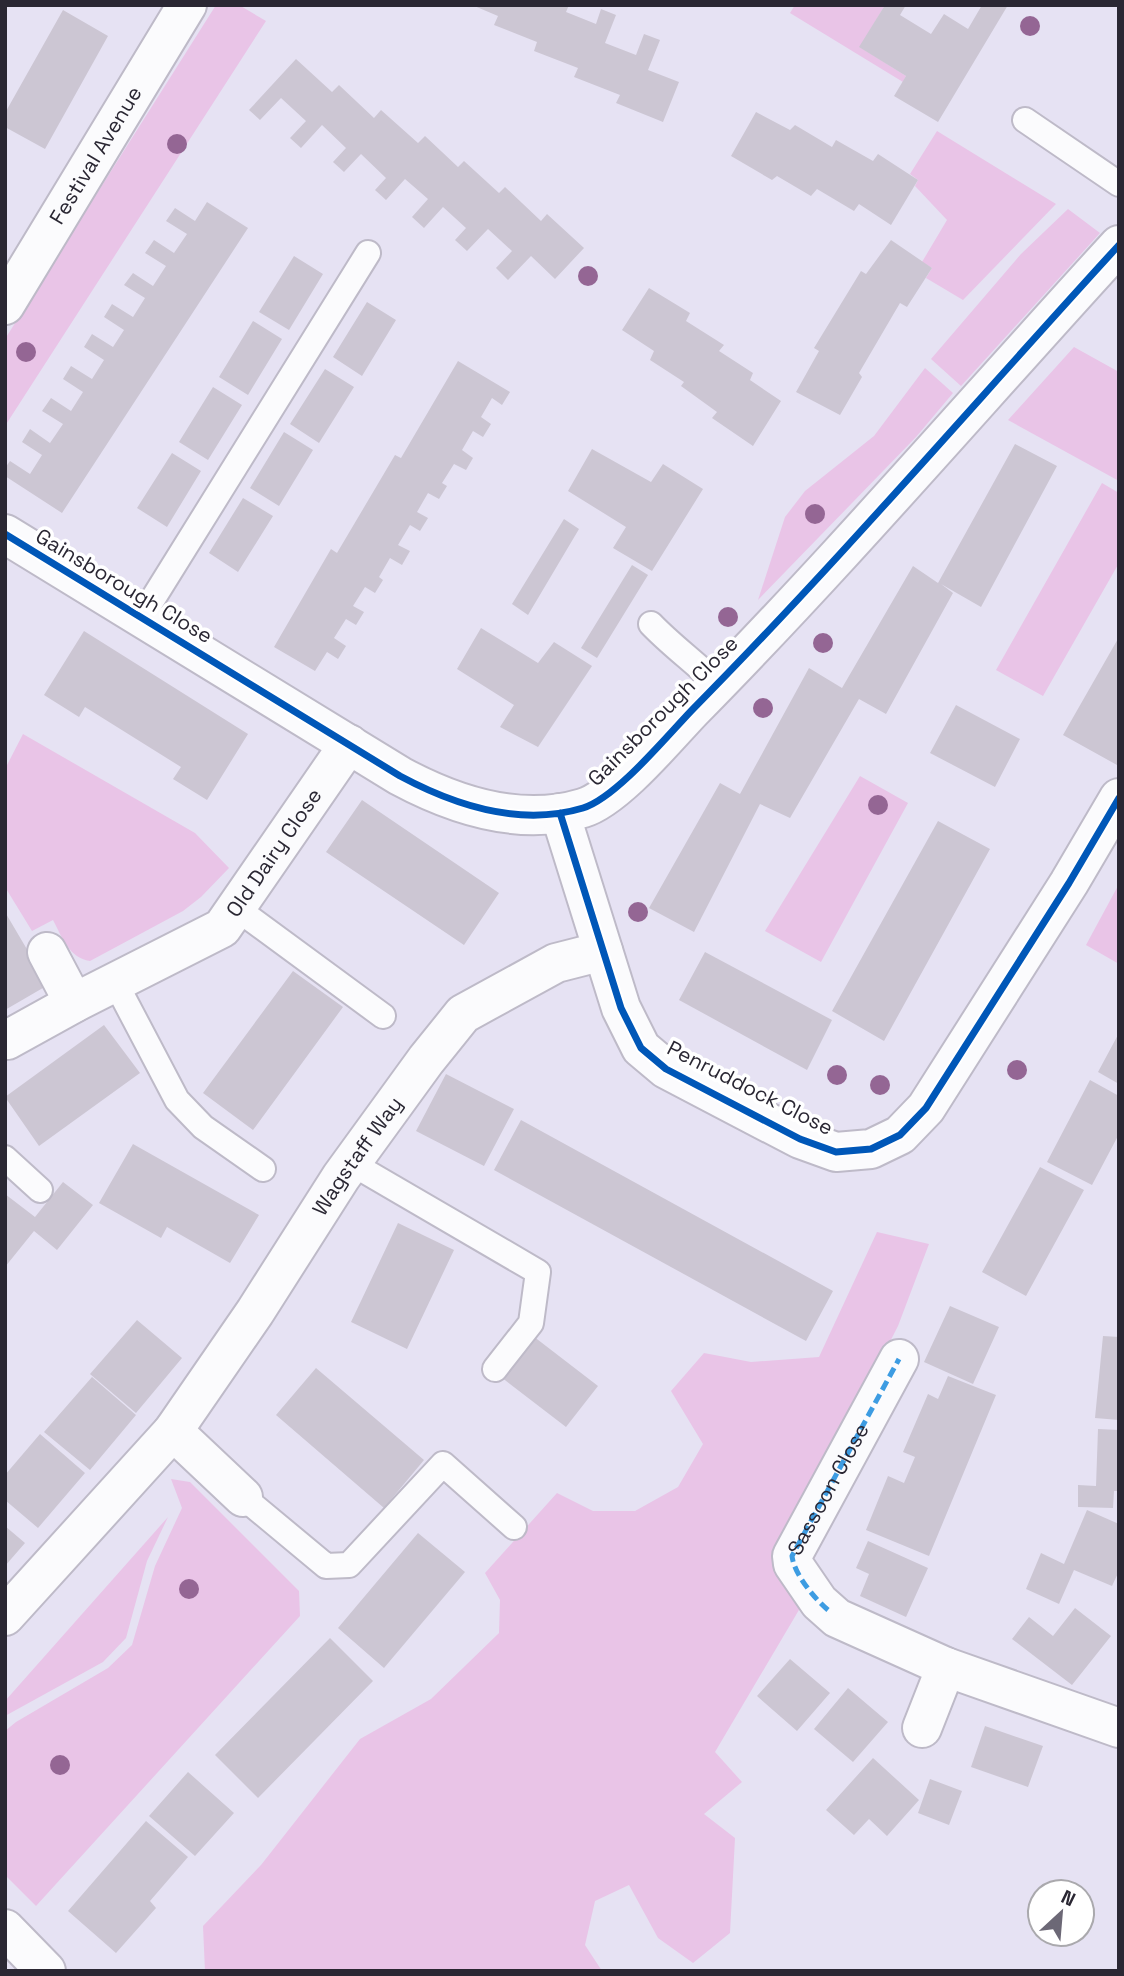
<svg xmlns="http://www.w3.org/2000/svg" width="1124" height="1976" font-family="'Space Grotesk',sans-serif">
<style>
.green{fill:#e9c4e7}
.building{fill:#ccc6d3}
.lines{fill:none;stroke-linecap:round;stroke-linejoin:round}
.service-casing{stroke:#bebac8;stroke-width:28}
.minor-casing{stroke:#bebac8;stroke-width:42}
.service{stroke:#fbfbfd;stroke-width:24}
.minor{stroke:#fbfbfd;stroke-width:38}
.quiet{stroke:#3d9ce2;stroke-width:5;stroke-dasharray:10 5;stroke-linecap:butt}
.cycleway-casing{stroke:#fff;stroke-width:11}
.cycleway{stroke:#0057b8;stroke-width:7}
.tree{fill:#946694}
.labels{text-anchor:middle;stroke-width:7;stroke-linejoin:round;paint-order:stroke}
.street-label{font-size:21px;fill:#2a2733;stroke:#fff}
</style>
<rect width="100%" height="100%" fill="#e6e2f3"/>
<path class="green" d="M216,5H239L266,21L5,426V339Z
M795,5H885L860,47L906,76L903,82L790,13Z
M937,131L1056,204L963,300L926,278L932,268L922,262L947,220L915,186L918,180L910,174Z
M1068,209L1100,233L961,386L931,359L1021,254Z
M1074,347L1119,372V481L1008,420Z
M925,368L953,393L916,437L758,600L785,517L805,491L874,436Z
M1102,483L1119,493V563L1043,696L996,670Z
M23,734L195,833L229,868L201,897L183,911L90,961C69,958 62,937 53,920L32,931L5,887V769Z
M860,776L908,803L821,962L765,931Z
M1119,884V964L1086,945Z
M877,1232L929,1244L898,1326L855,1410L772,1553L806,1598L715,1752L742,1782L704,1814L735,1838L730,1933L693,1963L658,1938L629,1885L595,1901L585,1945L602,1971H205L203,1926L261,1865L360,1739L431,1699L499,1633L500,1600L485,1573L557,1493L593,1511H635L678,1487L703,1444L671,1391L704,1353L751,1362L819,1357Z
M171,1479L190,1482L299,1591L300,1616L36,1906L5,1875V1731L16,1722L108,1668L132,1645L155,1566L182,1508Z
M168,1517L147,1561L126,1638L103,1662L5,1716V1701Z"/>
<path class="building" d="M472,5H569L566,12L596,24L601,9L616,15L605,43L636,55L644,34L660,40L648,70L679,82L663,122L616,103L620,95L574,77L578,68L534,51L537,42L494,25L498,16Z
M885,5H906L900,15L931,34L944,14L968,29L982,5H1008L938,122L894,96L906,76L859,47Z
M63,10L108,36L45,149L5,127V113Z
M296,59L332,92L339,85L374,118L381,110L418,143L425,136L458,167L464,161L499,193L505,187L541,221L547,214L584,248L555,279L531,256L508,280L496,268L512,251L488,229L467,251L455,240L466,228L443,207L424,228L412,217L428,199L405,179L386,200L375,190L386,178L361,154L344,172L333,162L346,148L322,125L301,148L290,138L306,121L281,98L260,120L249,110Z
M756,112L790,130L795,125L832,147L836,140L873,161L878,154L918,180L891,225L859,204L854,211L817,189L811,196L777,176L772,180L731,156Z
M207,202L248,228L62,513L5,476V468L10,461L30,474L42,455L22,442L30,429L50,443L63,424L42,411L51,398L71,411L83,392L63,379L71,366L92,379L104,360L84,347L92,334L113,347L124,330L104,317L112,304L133,317L145,298L124,285L133,273L153,286L166,266L145,253L154,240L174,253L187,234L166,221L175,208L195,221Z
M891,240L932,268L907,307L900,303L859,373L862,377L840,415L796,392L819,351L814,348L861,271L866,274Z
M294,256L323,274L289,330L259,312Z
M649,288L690,313L686,321L724,345L719,351L753,373L750,380L781,401L753,446L712,418L717,412L681,386L684,382L650,360L654,351L622,330Z
M367,302L396,320L362,376L333,357Z
M253,321L282,339L248,395L219,377Z
M458,361L510,392L502,405L492,398L481,417L491,424L483,437L473,431L462,450L473,458L466,470L454,464L442,483L447,486L439,499L428,493L417,512L428,518L420,531L410,525L398,545L410,551L402,565L390,558L379,577L383,580L375,593L365,587L353,606L364,612L356,625L346,619L334,638L346,646L338,659L327,652L315,671L274,647L331,549L337,553L395,455L401,458Z
M325,369L354,387L319,443L290,424Z
M213,387L242,405L208,460L179,442Z
M284,432L313,450L279,506L250,488Z
M1015,444L1057,466L981,607L941,584L953,593L886,714L859,699L790,818L760,804L694,932L649,908L720,783L740,794L809,668L842,688L913,566L938,583Z
M592,449L651,482L663,464L703,489L652,571L613,548L626,527L568,491Z
M172,453L201,471L167,527L137,508Z
M243,498L273,516L238,572L209,553Z
M564,519L579,529L528,615L512,604Z
M632,565L648,575L597,658L581,648Z
M481,628L538,663L554,642L592,666L538,747L500,727L514,705L457,669Z
M84,631L248,734L207,800L173,779L181,767L85,707L79,717L44,695Z
M1119,637V762L1117,765L1063,735Z
M956,705L1020,739L995,787L930,753Z
M362,800L499,893L464,945L326,852Z
M938,821L990,849L884,1041L832,1011Z
M5,912L48,985L5,1010Z
M705,952L832,1020L807,1070L679,1000Z
M293,971L343,1007L253,1130L203,1093Z
M104,1025L140,1073L39,1146L5,1097Z
M1119,1033V1084L1098,1072Z
M446,1074L514,1109L484,1166L416,1131Z
M1090,1080L1119,1096V1134L1092,1185L1047,1162Z
M521,1120L833,1291L806,1341L494,1170Z
M133,1144L259,1215L230,1263L167,1227L161,1238L99,1203Z
M1040,1167L1084,1190L1026,1296L982,1272Z
M63,1182L93,1205L57,1250L34,1231L5,1267V1194L35,1217Z
M398,1223L454,1250L407,1349L351,1322Z
M950,1306L999,1327L973,1384L924,1362Z
M137,1320L182,1358L136,1413L90,1374Z
M533,1336L598,1386L566,1427L501,1377Z
M1103,1336L1119,1337V1420L1095,1418Z
M316,1368L424,1460L384,1508L276,1415Z
M948,1376L996,1395L929,1556L866,1530L888,1476L904,1483L915,1457L903,1452L928,1394L938,1399Z
M92,1377L136,1415L90,1470L44,1432Z
M1098,1429L1119,1430V1491H1114L1113,1508L1078,1507V1485L1096,1486Z
M40,1434L85,1473L38,1528L5,1500V1475Z
M1087,1510L1119,1524V1571L1112,1586L1074,1570L1059,1604L1026,1589L1041,1553L1064,1564Z
M5,1526L25,1543L5,1566Z
M418,1533L465,1572L384,1668L338,1628Z
M868,1541L928,1568L906,1617L860,1596L869,1574L856,1568Z
M1075,1608L1111,1636L1072,1685L1012,1639L1029,1617L1053,1636Z
M330,1638L373,1681L258,1798L215,1755Z
M790,1659L830,1693L797,1731L757,1696Z
M848,1688L888,1722L853,1762L814,1729Z
M985,1726L1043,1746L1028,1787L971,1767Z
M873,1758L919,1800L887,1836L869,1819L854,1835L826,1810Z
M188,1772L234,1813L195,1856L149,1816Z
M930,1779L962,1791L949,1825L918,1813Z
M146,1821L188,1857L150,1901L156,1908L116,1953L68,1911Z"/>
<g class="lines">
<g class="service-casing">
<path id="service" d="M1025,120L1119,184
M141,618L368,253
M651,624C672,646 696,663 717,684
M236,908L383,1016
M115,982L177,1100L203,1127L263,1169
M5,1158L40,1190
M351,1163L538,1272L531,1323L495,1369
M243,1497L326,1566L349,1565L443,1464L514,1527"/>
</g>
<g class="minor-casing">
<g id="minor">
<path id="s1" d="M5,305L187,5"/>
<path d="M5,534L400,776C454,805 520,827 583,808C616,798 667,736 692,710C840,560 977,400 1119,245"/>
<path d="M560,813L621,1008L641,1048L666,1069L800,1139L836,1152L871,1149L900,1135L926,1108L1069,883L1119,798"/>
<path d="M47,952L74,1003"/>
<path id="s2" d="M7,1040L74,1003L222,928L349,744"/>
<path d="M899,1359L792,1556L793,1564L819,1602L837,1618L946,1667L1119,1728"/>
<path d="M173,1431L243,1497"/>
<path id="s3" d="M5,1616L173,1431L255,1312L341,1177L426,1060L463,1014L556,963L603,951"/>
<path d="M922,1728L946,1667"/>
<path d="M5,1929L46,1971"/>
</g>
</g>
<use href="#service" class="service"/>
<use href="#minor" class="minor"/>
<path class="quiet" id="s4" d="M828,1610C814,1598 794,1574 792,1556L899,1359"/>
<g class="cycleway-casing">
<path id="cycleway" d="M5,534L400,776C454,805 520,827 583,808C616,798 667,736 692,710C840,560 977,400 1119,245
M560,813L621,1008L641,1048L666,1069L800,1139L836,1152L871,1149L900,1135L926,1108L1069,883L1119,798"/>
</g>
<use href="#cycleway" class="cycleway"/>
</g>
<g class="tree">
<circle cx="1030" cy="26" r="10"/>
<circle cx="177" cy="144" r="10"/>
<circle cx="588" cy="276" r="10"/>
<circle cx="26" cy="352" r="10"/>
<circle cx="815" cy="514" r="10"/>
<circle cx="728" cy="617" r="10"/>
<circle cx="823" cy="643" r="10"/>
<circle cx="763" cy="708" r="10"/>
<circle cx="878" cy="805" r="10"/>
<circle cx="638" cy="912" r="10"/>
<circle cx="1017" cy="1070" r="10"/>
<circle cx="837" cy="1075" r="10"/>
<circle cx="880" cy="1085" r="10"/>
<circle cx="189" cy="1589" r="10"/>
<circle cx="60" cy="1765" r="10"/>
</g>
<g class="labels">
<g class="street-label">
<text dy="7" stroke="none"><textPath href="#s1" startOffset="175">Festival Avenue</textPath></text>
<text transform="translate(124 586) rotate(31)" y="7">Gainsborough Close</text>
<text transform="translate(663 711) rotate(-45)" y="7">Gainsborough Close</text>
<text dy="7" stroke="none"><textPath href="#s2" startOffset="334">Old Dairy Close</textPath></text>
<text transform="translate(750 1088) rotate(27)" y="7">Penruddock Close</text>
<text dy="7" stroke="none"><textPath href="#s3" startOffset="581">Wagstaff Way</textPath></text>
<text dy="7" stroke="none"><textPath href="#s4" startOffset="142">Sassoon Close</textPath></text>
</g>
</g>
<rect width="1124" height="1976" fill="none" stroke="#2a2733" stroke-width="14"/>
<g transform="translate(1061 1913) rotate(26)"><circle r="33" fill="#ffffff" stroke="#aaa9ad" stroke-width="2"/>
<path d="M0-5L12 26L0 18L-12 26Z" fill="#6c6876"/>
<text y="-10" font-size="19" font-weight="bold" text-anchor="middle" fill="#2a2733">N</text>
</g>
</svg>
